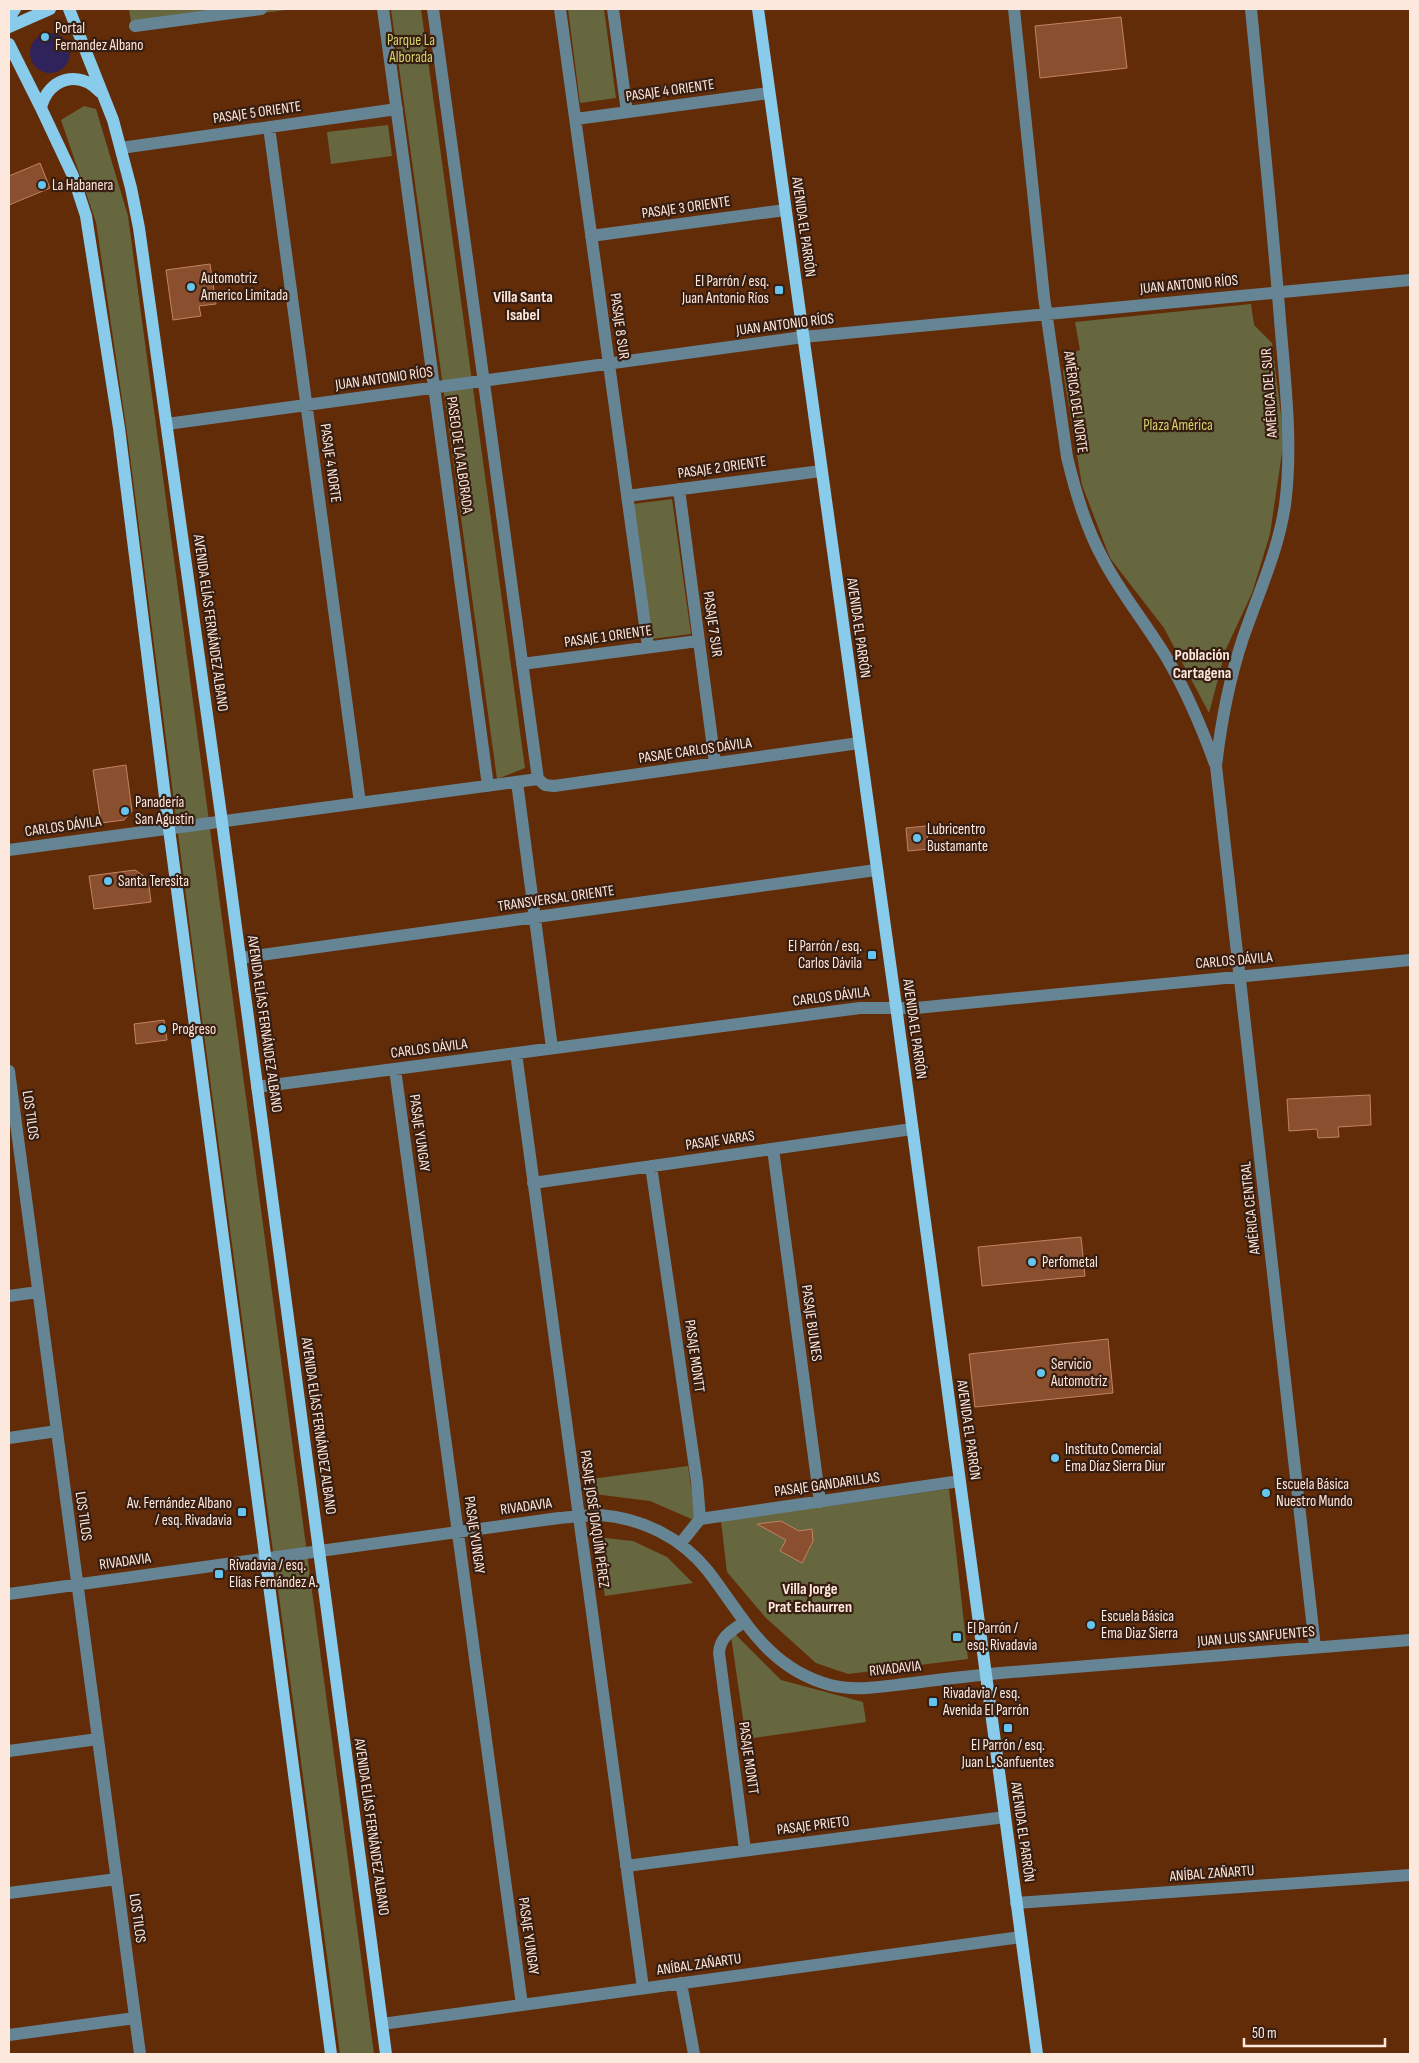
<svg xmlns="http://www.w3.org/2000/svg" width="1419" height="2063" font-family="'Sofia Sans Condensed',sans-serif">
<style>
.green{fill:#66673f}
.water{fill:#2e235a}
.building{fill:#894f2f;stroke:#c28361}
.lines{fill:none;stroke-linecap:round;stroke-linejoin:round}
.minor{stroke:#668594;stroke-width:12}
.major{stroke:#88cbea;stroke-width:12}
.poi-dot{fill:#65c5ee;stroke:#371e10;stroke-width:2}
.labels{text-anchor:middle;stroke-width:4.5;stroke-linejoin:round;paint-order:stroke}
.poi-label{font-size:15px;fill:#fde8de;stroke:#371e10;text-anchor:start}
.park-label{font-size:15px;fill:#d3d46f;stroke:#371e10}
.street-label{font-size:15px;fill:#fde8de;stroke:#371e10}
.neighbourhood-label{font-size:16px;font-weight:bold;fill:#fde8de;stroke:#371e10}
</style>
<rect width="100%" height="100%" fill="#632c08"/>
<path class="green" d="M129,9H295L132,29Z
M391,9H421L525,768L497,779Z
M568,9H604L616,98L580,103Z
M84,106L96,109L128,216L374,2054H340L194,959L128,440L96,222L61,120Z
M388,125L392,156L331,164L327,132Z
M1251,304L1254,325L1272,343L1284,439L1270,534L1252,593L1226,649L1209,713L1164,628L1110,558L1082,485L1063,372L1067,355L1080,350L1075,322Z
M672,499L691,634L651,639L633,504Z
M688,1466L696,1521L650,1501L594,1494L591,1479Z
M949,1489L968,1659L848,1674L816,1663L766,1618L727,1572L721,1521Z
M596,1537L633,1541L667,1557L693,1583L605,1596Z
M730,1629L781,1680L863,1702L866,1722L746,1739Z"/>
<path class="water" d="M30 53a20 20 0 1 1 40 0a20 20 0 1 1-40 0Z"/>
<path class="building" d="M1121,17L1127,68L1040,78L1035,26Z
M40,163L50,188L9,205V176Z
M210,264L216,304L199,306L201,316L173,320L166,270Z
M126,765L132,811L124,820L101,823L93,770Z
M926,826L929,849L908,851L906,828Z
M135,870L148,879L151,902L94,909L89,876Z
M164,1020L167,1040L136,1044L134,1024Z
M1370,1095L1371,1125L1338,1127L1339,1137L1318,1138L1317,1129L1289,1131L1287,1099Z
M1081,1237L1085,1276L982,1286L978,1247Z
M1108,1339L1113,1393L975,1407L969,1354Z
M781,1521L799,1531L812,1529L813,1541L802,1563L780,1551L786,1540L757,1524Z"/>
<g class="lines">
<path class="minor" d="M383,9L488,786
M433,9L538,779
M560,9L648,647
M613,9L627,112
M1014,9L1044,297L1067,457C1076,494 1086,528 1104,561C1122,595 1148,626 1168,660C1187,693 1202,728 1215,764
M1251,9C1261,113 1272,216 1280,320C1285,382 1293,444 1285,505C1278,552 1258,594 1243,638C1229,680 1221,722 1216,766L1315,1647
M135,26L261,9
M576,119L769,93
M269,127L360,803
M121,148L397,109
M591,236L785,210
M167,424L803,337L1410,280
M679,489L715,763
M627,496L821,471
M522,664L698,641
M538,779L545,785L554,786L859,743
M517,782L552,1048
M9,850L538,779
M240,958L876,870
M516,1053L643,1988
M395,1069L522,2005
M9,1071L140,2054
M257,1087L860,1008H916L1410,960
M773,1149L820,1502
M651,1166L697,1482L700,1519L680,1544
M533,1183L912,1129
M9,1296L38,1292
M9,1438L57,1431
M700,1519L960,1481
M9,1594L559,1518C572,1517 587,1515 600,1515C642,1518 682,1538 708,1571C744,1618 767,1668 830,1685C857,1692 885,1686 913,1683C942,1679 971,1676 1000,1673C1137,1661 1274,1651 1410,1640
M744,1622C731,1631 720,1637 719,1653L745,1850
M9,1751L98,1739
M626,1866L1005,1817
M9,1893L117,1879
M1016,1903L1410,1875
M681,1983L694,2054
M382,2024L1021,1937
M9,2035L135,2018"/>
<path class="major" d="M69,9L113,120L131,188L139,228L222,822L386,2054
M758,9L896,1006L1037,2054
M9,18L15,9
M9,27L50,9
M9,44L41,108L73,176L86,216L119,428L169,829L331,2054
M41,108C48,78 79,69 100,92"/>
</g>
<g class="poi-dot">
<circle cx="45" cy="37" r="5"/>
<circle cx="42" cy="185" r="5"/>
<circle cx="191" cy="287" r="5"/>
<rect x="774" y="285" width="10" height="10" rx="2.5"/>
<circle cx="125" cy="811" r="5"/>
<circle cx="917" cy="838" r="5"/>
<circle cx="108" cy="881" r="5"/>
<rect x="867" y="950" width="10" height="10" rx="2.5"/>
<circle cx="162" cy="1029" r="5"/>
<circle cx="1032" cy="1262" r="5"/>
<circle cx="1041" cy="1373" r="5"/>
<circle cx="1055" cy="1458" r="5"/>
<circle cx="1266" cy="1493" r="5"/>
<rect x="237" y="1507" width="10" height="10" rx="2.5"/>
<rect x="214" y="1569" width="10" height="10" rx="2.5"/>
<circle cx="1091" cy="1625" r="5"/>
<rect x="952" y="1632" width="10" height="10" rx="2.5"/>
<rect x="928" y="1697" width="10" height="10" rx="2.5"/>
<rect x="1003" y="1723" width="10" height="10" rx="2.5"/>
</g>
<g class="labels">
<g class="poi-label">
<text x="55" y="33">Portal<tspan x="55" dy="17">Fernandez Albano</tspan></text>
<text x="52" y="190">La Habanera</text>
<text x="201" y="283">Automotriz<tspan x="201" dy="17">Americo Limitada</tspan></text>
<text x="769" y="286" text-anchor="end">El Parrón / esq.<tspan x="769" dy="17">Juan Antonio Ríos</tspan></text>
<text x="135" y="807">Panadería<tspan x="135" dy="17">San Agustin</tspan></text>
<text x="927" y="834">Lubricentro<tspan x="927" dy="17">Bustamante</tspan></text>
<text x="118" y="886">Santa Teresita</text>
<text x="862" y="951" text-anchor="end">El Parrón / esq.<tspan x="862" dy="17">Carlos Dávila</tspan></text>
<text x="172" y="1034">Progreso</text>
<text x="1042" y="1267">Perfometal</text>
<text x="1051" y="1369">Servicio<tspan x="1051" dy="17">Automotriz</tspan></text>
<text x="1065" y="1454">Instituto Comercial<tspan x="1065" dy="17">Ema Díaz Sierra Diur</tspan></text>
<text x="1276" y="1489">Escuela Básica<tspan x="1276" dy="17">Nuestro Mundo</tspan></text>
<text x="232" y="1508" text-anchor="end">Av. Fernández Albano<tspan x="232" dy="17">/ esq. Rivadavia</tspan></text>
<text x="229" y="1570">Rivadavia / esq.<tspan x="229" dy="17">Elías Fernández A.</tspan></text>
<text x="1101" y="1621">Escuela Básica<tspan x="1101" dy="17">Ema Diaz Sierra</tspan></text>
<text x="967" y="1633">El Parrón /<tspan x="967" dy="17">esq. Rivadavia</tspan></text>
<text x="943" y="1698">Rivadavia / esq.<tspan x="943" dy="17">Avenida El Parrón</tspan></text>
<text x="1008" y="1750" text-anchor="middle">El Parrón / esq.<tspan x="1008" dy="17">Juan L. Sanfuentes</tspan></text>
</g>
<g class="park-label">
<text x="411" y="45">Parque La<tspan x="411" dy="17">Alborada</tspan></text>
<text x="1178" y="430">Plaza América</text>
</g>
<g class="street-label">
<text transform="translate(670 90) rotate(-8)" y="5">PASAJE 4 ORIENTE</text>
<text transform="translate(257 112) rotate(-8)" y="5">PASAJE 5 ORIENTE</text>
<text transform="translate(686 207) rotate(-8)" y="5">PASAJE 3 ORIENTE</text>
<text transform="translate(804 227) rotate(82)" y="5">AVENIDA EL PARRÓN</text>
<text transform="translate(1189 284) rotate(-5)" y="5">JUAN ANTONIO RÍOS</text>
<text transform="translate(785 324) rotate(-7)" y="5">JUAN ANTONIO RÍOS</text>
<text transform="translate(620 326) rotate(82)" y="5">PASAJE 8 SUR</text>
<text transform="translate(384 378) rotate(-8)" y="5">JUAN ANTONIO RÍOS</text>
<text transform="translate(1269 393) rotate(-94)" y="5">AMÉRICA DEL SUR</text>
<text transform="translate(1076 402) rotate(82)" y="5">AMÉRICA DEL NORTE</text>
<text transform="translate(460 455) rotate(82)" y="5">PASEO DE LA ALBORADA</text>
<text transform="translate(331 463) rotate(82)" y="5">PASAJE 4 NORTE</text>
<text transform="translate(722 467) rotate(-8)" y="5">PASAJE 2 ORIENTE</text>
<text transform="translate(211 623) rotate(82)" y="5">AVENIDA ELÍAS FERNÁNDEZ ALBANO</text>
<text transform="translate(713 624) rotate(82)" y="5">PASAJE 7 SUR</text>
<text transform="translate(859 628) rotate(82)" y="5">AVENIDA EL PARRÓN</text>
<text transform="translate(608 636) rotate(-8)" y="5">PASAJE 1 ORIENTE</text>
<text transform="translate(695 750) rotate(-8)" y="5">PASAJE CARLOS DÁVILA</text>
<text transform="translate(63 826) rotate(-8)" y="5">CARLOS DÁVILA</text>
<text transform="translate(556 898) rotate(-8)" y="5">TRANSVERSAL ORIENTE</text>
<text transform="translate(1234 960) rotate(-5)" y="5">CARLOS DÁVILA</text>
<text transform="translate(831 996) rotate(-7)" y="5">CARLOS DÁVILA</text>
<text transform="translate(265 1024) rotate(82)" y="5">AVENIDA ELÍAS FERNÁNDEZ ALBANO</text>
<text transform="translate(915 1029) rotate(82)" y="5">AVENIDA EL PARRÓN</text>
<text transform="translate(429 1048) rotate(-7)" y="5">CARLOS DÁVILA</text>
<text transform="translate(31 1115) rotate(82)" y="5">LOS TILOS</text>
<text transform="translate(420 1133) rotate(82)" y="5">PASAJE YUNGAY</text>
<text transform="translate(720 1140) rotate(-8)" y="5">PASAJE VARAS</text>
<text transform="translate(1250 1208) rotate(-96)" y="5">AMÉRICA CENTRAL</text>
<text transform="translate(812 1323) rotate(82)" y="5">PASAJE BULNES</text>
<text transform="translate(695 1356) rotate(82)" y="5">PASAJE MONTT</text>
<text transform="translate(319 1426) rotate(82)" y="5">AVENIDA ELÍAS FERNÁNDEZ ALBANO</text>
<text transform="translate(969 1430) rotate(82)" y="5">AVENIDA EL PARRÓN</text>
<text transform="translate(827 1484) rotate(-8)" y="5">PASAJE GANDARILLAS</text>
<text transform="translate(526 1506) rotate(-8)" y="5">RIVADAVIA</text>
<text transform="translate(84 1516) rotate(82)" y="5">LOS TILOS</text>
<text transform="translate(595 1519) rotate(82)" y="5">PASAJE JOSÉ JOAQUÍN PÉREZ</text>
<text transform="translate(475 1535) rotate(82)" y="5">PASAJE YUNGAY</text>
<text transform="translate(125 1561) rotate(-8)" y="5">RIVADAVIA</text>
<text transform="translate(1256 1636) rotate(-5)" y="5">JUAN LUIS SANFUENTES</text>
<text transform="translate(895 1668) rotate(-6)" y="5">RIVADAVIA</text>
<text transform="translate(749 1758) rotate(82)" y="5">PASAJE MONTT</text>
<text transform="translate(813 1825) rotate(-7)" y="5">PASAJE PRIETO</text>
<text transform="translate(372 1827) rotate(82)" y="5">AVENIDA ELÍAS FERNÁNDEZ ALBANO</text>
<text transform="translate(1023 1832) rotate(82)" y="5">AVENIDA EL PARRÓN</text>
<text transform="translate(1212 1873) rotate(-4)" y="5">ANÍBAL ZAÑARTU</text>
<text transform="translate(138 1918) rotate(82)" y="5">LOS TILOS</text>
<text transform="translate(529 1936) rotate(82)" y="5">PASAJE YUNGAY</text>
<text transform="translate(699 1964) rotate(-8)" y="5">ANÍBAL ZAÑARTU</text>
</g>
<g class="neighbourhood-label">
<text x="523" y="302">Villa Santa<tspan x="523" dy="18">Isabel</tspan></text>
<text x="1202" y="660">Población<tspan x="1202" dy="18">Cartagena</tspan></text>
<text x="810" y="1594">Villa Jorge<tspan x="810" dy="18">Prat Echaurren</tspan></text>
</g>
</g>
<rect width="1419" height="2063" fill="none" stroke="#fde8de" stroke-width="20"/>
<path d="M1244 2038v8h141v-8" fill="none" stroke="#fde8de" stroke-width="2.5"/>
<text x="1252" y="2038" font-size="15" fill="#fde8de" stroke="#371e10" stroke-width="4" paint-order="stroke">50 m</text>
</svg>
